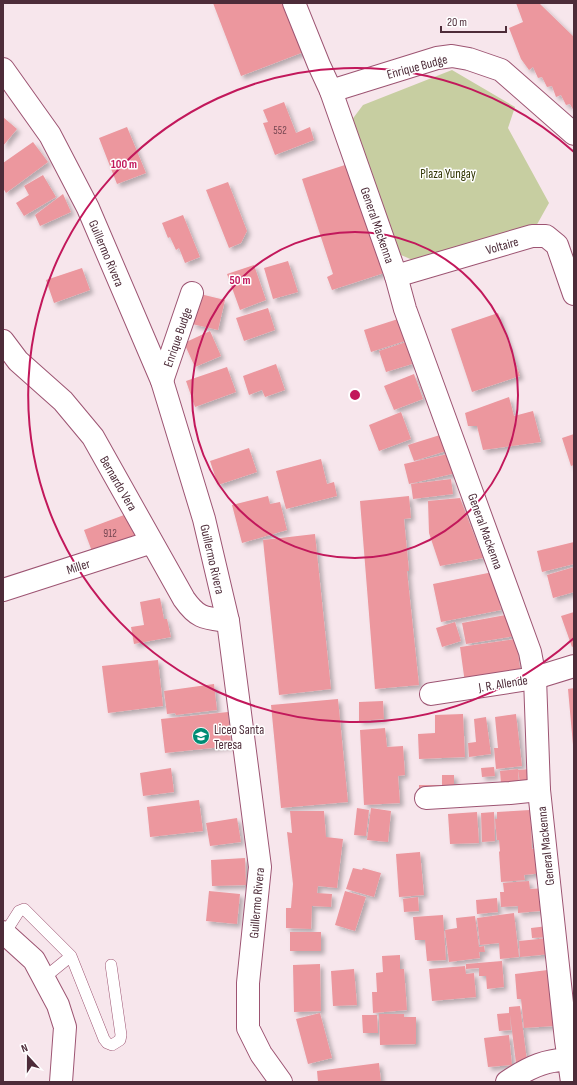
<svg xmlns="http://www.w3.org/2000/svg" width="577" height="1085" font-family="'Sofia Sans Condensed',sans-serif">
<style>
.green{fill:#c7cea1}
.building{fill:#ec979e;filter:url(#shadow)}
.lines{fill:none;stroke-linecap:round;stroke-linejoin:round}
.lane-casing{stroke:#9d5472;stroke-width:12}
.street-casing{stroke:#9d5472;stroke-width:24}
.secondary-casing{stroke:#9d5472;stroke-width:24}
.lane{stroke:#fff;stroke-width:11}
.street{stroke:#fff;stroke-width:22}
.secondary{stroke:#fff;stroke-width:22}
.ring{fill:none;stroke:#c2185b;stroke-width:2}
.labels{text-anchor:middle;stroke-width:3;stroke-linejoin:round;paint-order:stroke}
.number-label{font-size:11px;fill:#754752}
.street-label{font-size:13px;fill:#4d2c39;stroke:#fff}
.park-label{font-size:13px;fill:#313504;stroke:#fff}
.poi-label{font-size:13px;fill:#4d2c39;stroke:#fff;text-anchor:start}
.centre{fill:#c2185b;stroke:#fff;stroke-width:2}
.ring-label{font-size:12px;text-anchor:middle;font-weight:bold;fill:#c2185b;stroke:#fff;stroke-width:3;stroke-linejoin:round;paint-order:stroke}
</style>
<defs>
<filter id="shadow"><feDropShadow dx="3.5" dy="3.5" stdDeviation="2" flood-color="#0004"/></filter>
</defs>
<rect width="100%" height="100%" fill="#f7e6ec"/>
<path class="green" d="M452,70L515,107L508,128L549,203L535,228L415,261L401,255L348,125L363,105Z"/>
<path class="building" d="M213,3H291L309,50L241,76Z
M516,3H539L574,37V111L570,104L566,105L561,95L556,97L552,86L547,87L542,77L538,78L533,67L529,70L521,59L509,28L523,22Z
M284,102L296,133L310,127L314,140L275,155L263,123L268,122L263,110Z
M3,117L17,129L3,146Z
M127,127L146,173L117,184L99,138Z
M33,142L48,162L6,193L3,188V163Z
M348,164L384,273L332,290L327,277L333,274L302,179Z
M43,175L56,197L24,216L16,203L29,195L24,186Z
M228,182L247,231L241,243L229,248L206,190Z
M63,194L71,212L40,226L35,215Z
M183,215L200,257L185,263L179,248L176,250L170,237L168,238L162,223Z
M288,261L298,292L273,299L264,268Z
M254,265L266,300L240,310L227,274Z
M82,268L90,290L54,303L46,280Z
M200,294L225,300L218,330L192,324Z
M268,308L275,330L244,341L236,318Z
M498,313L520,376L472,392L451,329Z
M398,319L405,341L371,352L364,330Z
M210,331L221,356L195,367L184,343Z
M406,342L412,364L386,372L379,351Z
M276,364L285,390L265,397L262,390L249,395L243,376Z
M227,367L236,392L195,407L186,381Z
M414,374L423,399L394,410L384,386Z
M509,397L514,416L533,411L541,442L483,450L477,426H468L465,413Z
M401,412L411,439L379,451L369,425Z
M574,434V465L571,466L562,438Z
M440,435L446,451L414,461L408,445Z
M249,448L257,472L218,485L210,461Z
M452,453L456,473L409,484L404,464Z
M321,459L327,484L334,482L337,496L286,509L276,471Z
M451,479L453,494L413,499L411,484Z
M268,496L270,504L280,502L287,530L242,543L232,505Z
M409,496L411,518L404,519L409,571H407L419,685L375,689L360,501Z
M460,498L483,558L440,566L429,533L428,501Z
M124,515L137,537L93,554L84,530Z
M315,534L331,689L279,695L263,540Z
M574,542V564L542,572L537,551Z
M574,567V592L553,598L547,575Z
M493,572L501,610L441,622L433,584Z
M160,598L164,619H167L171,637L134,644L131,627L144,625L140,602Z
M574,612V646L572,647L561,616Z
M511,614L515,636L466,644L462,623Z
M455,622L461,641L442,647L436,628Z
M516,639L521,675L465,683L460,647Z
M158,660L163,706L108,713L102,666Z
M214,684L217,710L176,715L175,713L167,714L164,691Z
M574,688V745H573L568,689Z
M338,699L348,802L281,808L271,705Z
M383,701L384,719L359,721V702Z
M228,712L231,746L165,753L161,719Z
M463,714L465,757L419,759L418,734L435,733V715Z
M516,714L522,766L496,769L494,748H498L495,717Z
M486,717L491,754L469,757L468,743L476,742L474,719Z
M385,728L387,747L403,746L405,775L398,776L400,803L364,805L360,730Z
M494,767L495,776L482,777L481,768Z
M171,768L174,792L143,796L140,773Z
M518,769L519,791L501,784L500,771Z
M531,769L532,789H521L518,770Z
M442,775H454V784H458L456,793L419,794V785H442Z
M199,800L203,831L150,837L147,807Z
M357,808L369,810L366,836L354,835Z
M371,808L391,811L388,842L367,840Z
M530,810L532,849L542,848L543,873L524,875L525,880L501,882L499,852L500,851L499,840H497L495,819H497V812Z
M290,811H324L326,837L343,839L337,888L318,886L317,893L332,894L331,907L312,906L311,929L286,928V908H291L293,884L287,832L292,833Z
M477,812L479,843L450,844L448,814Z
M494,812L495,841L482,842L481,813Z
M237,818L241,842L210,846L206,823Z
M420,852L424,895L399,897L396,854Z
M245,858L246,885L212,886L211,860Z
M353,868L362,870L363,868L381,873L374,897L346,889Z
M529,881L530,889L547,888L551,910L518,913V906L501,907L500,892H504L503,883Z
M209,891L240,894L237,924L206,921Z
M345,891L366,897L355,931L335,925Z
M418,897L419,911L404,912L403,899Z
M497,898L498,912L477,914L476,900Z
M514,913L519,957L500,959L499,943L480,945L477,918Z
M443,915L446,960L427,961L425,940H415L413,917Z
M475,916L479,947L484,946L485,952H479L480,958L449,962L445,930L457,928L456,918Z
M548,926L549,937L532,938L531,928Z
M290,932H321V951H290Z
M549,938L551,954L520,957L519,941Z
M400,955V969H404L407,1010L373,1013L372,992H377L376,973L383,972L382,956Z
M502,961L504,987L487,989L486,976H479V968L466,969V964Z
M320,964L321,1011L294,1012L293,965Z
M465,966L466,974L474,973L476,997L432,1001L429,969Z
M354,969L357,1005L333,1006L331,971Z
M556,969L554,1026L524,1028L521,999H517L515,974Z
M520,1006L527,1061L516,1063L510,1015L511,1030L499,1031L497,1014L509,1013V1007Z
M320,1013L332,1058L308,1064L296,1019Z
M379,1014H404V1017H416V1044L380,1045Z
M362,1015H377L378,1033H363Z
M509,1035L512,1065L488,1067L484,1038Z
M379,1063L381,1082H318L317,1071Z"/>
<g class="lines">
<g class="lane-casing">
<path id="lane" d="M5,933L19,911L24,909L71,956L44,978
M71,956L104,1039L107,1043L112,1045L120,1040L121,1035L111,965"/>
</g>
<g class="street-casing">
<path id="street" d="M331,91L437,58L452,56L469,59L501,70L574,134
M396,276L532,236H546L557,245L574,294
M3,341L18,361L63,401L93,437L184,599C198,619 205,618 228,621
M162,381L192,293
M3,590L152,542
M431,694L535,678L574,666
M426,798L510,793L539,790"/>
</g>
<g class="secondary-casing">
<path id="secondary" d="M294,3L319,65L331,91L396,276L405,309L530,652L535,678L539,790L566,1040L572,1082
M3,69L50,135L88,208L162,381L204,519L228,621L260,867L248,983V1028L261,1054L281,1082
M3,932L34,960L58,1005L65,1027L61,1082
M507,1082C526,1069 550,1056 574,1061"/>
</g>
<use href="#lane" class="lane"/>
<use href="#street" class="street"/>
<use href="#secondary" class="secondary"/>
</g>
<g class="ring">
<circle cx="355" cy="395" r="163"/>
<path d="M574 638A327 327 0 1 1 574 152"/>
</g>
<defs>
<g id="school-disc" transform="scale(0.9)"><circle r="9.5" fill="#008c74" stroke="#fff"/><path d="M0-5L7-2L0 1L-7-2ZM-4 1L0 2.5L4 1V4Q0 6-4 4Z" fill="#fff"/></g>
</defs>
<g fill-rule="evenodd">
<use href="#school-disc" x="201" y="736"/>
</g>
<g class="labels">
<g class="number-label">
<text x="280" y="134">552</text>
<text x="110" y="537">912</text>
</g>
<g class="street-label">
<text transform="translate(417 66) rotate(-15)" y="5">Enrique Budge</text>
<text transform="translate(378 225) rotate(71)" y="5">General Mackenna</text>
<text transform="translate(502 245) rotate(-16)" y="5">Voltaire</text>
<text transform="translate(107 253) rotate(67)" y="5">Guillermo Rivera</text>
<text transform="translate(177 337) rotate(-71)" y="5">Enrique Budge</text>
<text transform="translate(119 483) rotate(60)" y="5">Bernardo Vera</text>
<text transform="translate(486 531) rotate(70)" y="5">General Mackenna</text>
<text transform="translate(213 559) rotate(77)" y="5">Guillermo Rivera</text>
<text transform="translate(78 566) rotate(-18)" y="5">Miller</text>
<text transform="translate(503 683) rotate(-9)" y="5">J. R. Allende</text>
<text transform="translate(545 846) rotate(-96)" y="5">General Mackenna</text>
<text transform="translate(256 903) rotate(-85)" y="5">Guillermo Rivera</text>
</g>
<g class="park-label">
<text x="448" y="178">Plaza Yungay</text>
</g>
<g class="poi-label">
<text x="214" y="734">Liceo Santa<tspan x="214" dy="15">Teresa</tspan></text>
</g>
</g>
<circle cx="355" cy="395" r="6" class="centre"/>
<g class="ring-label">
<text x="124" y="168">100 m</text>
<text x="240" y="284">50 m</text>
</g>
<rect width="577" height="1085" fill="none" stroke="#4d2c39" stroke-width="8"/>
<g transform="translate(28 1057) rotate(339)" stroke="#ffffff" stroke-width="3" paint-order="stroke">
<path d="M0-3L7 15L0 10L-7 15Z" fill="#4d2c39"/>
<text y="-6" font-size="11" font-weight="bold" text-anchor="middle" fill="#4d2c39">N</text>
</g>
<path d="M441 26v6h65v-6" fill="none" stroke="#4d2c39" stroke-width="2"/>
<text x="447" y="26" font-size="12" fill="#4d2c39" stroke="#ffffff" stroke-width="3" paint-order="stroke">20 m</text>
</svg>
